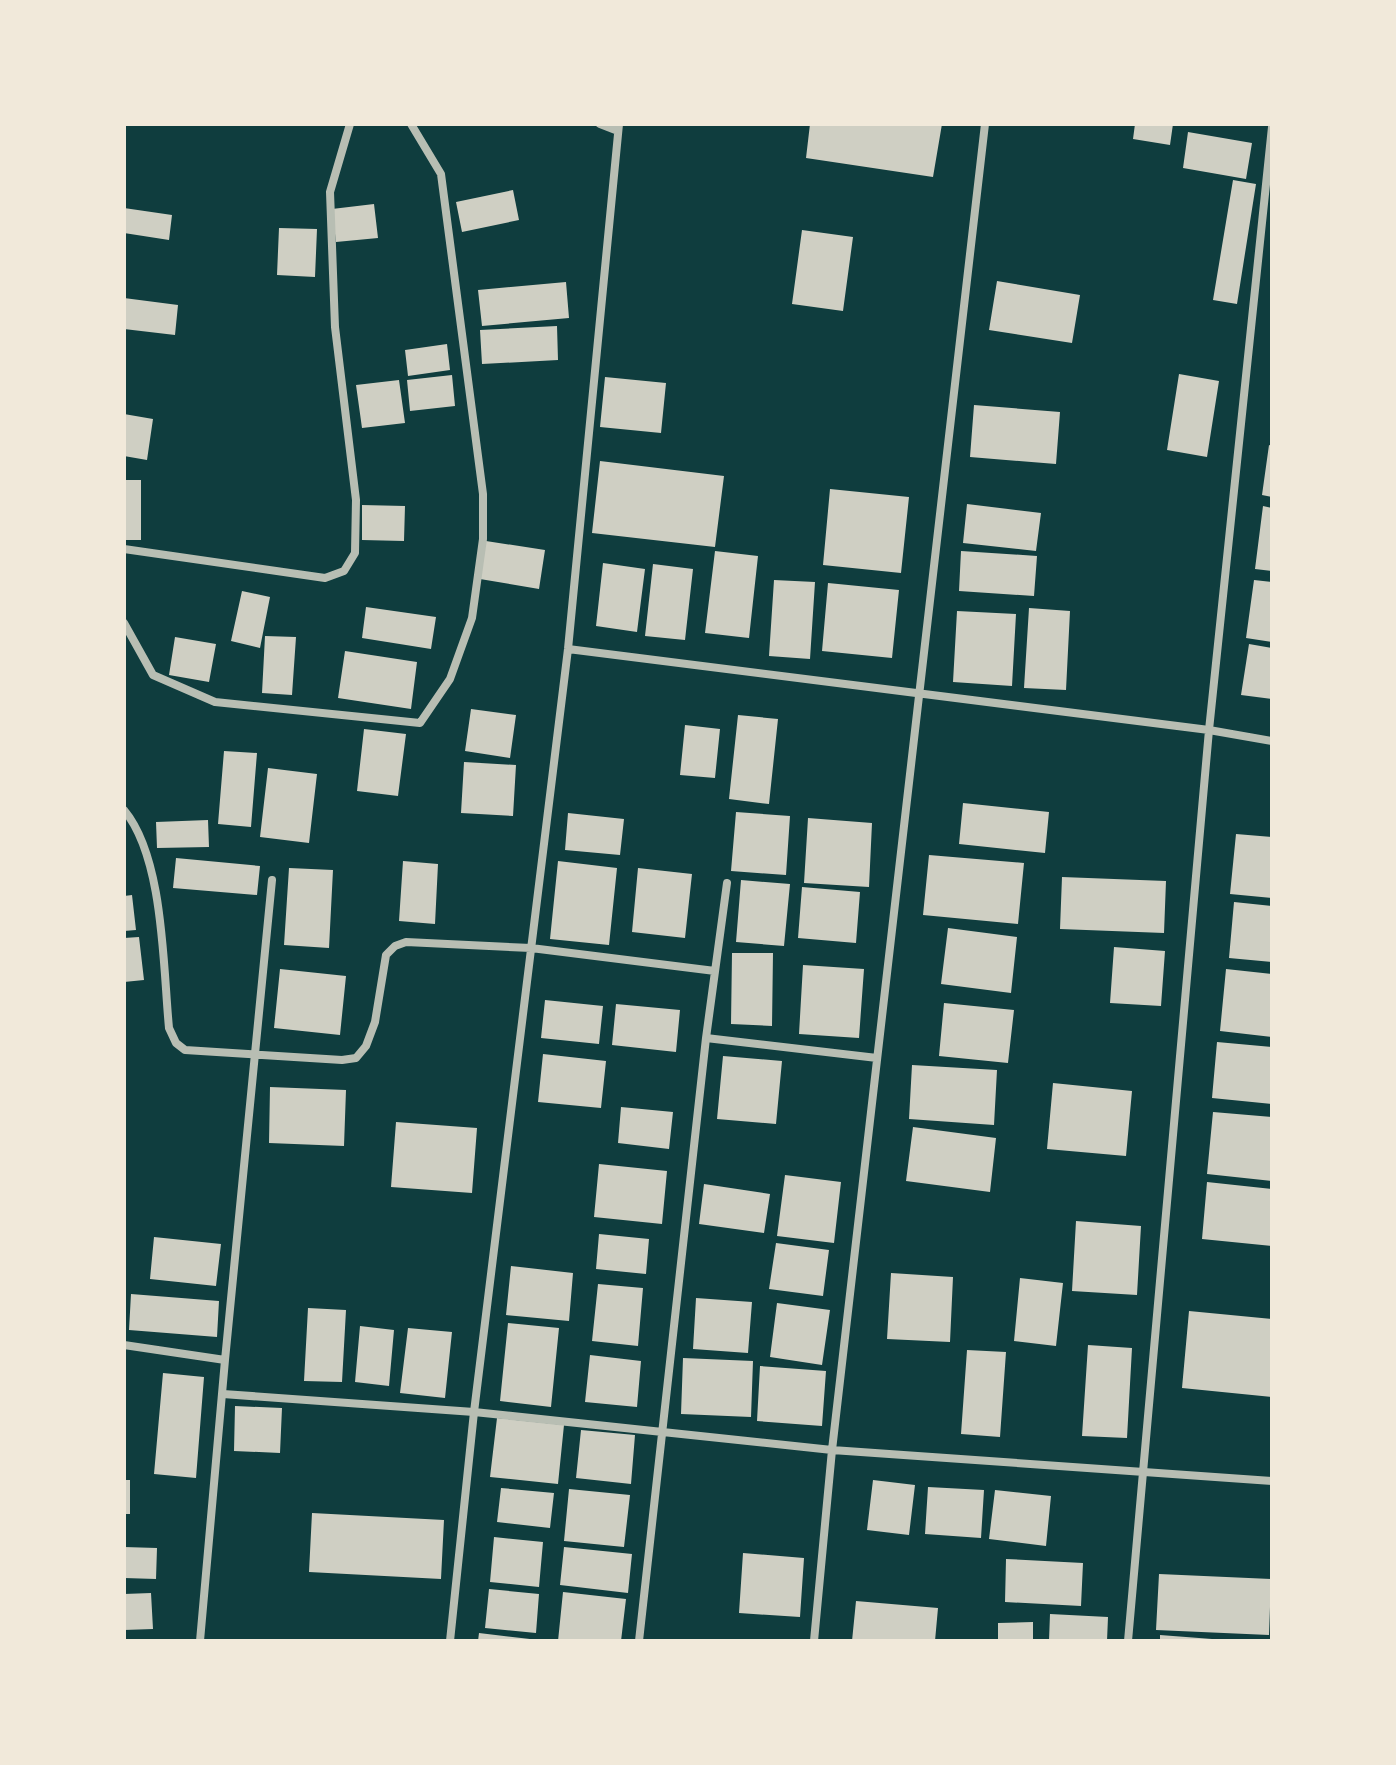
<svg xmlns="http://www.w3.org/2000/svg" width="1396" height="1765" font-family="'Alegreya Sans',sans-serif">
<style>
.building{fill:#cfcfc3}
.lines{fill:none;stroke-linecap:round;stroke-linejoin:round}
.minor{stroke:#b8beb3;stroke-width:8}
</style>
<rect width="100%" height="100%" fill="#0f3d3e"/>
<path class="building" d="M810,124H942L933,177L806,158Z
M1135,124H1173L1170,145L1133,139Z
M1188,132L1252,143L1246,179L1183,168Z
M1233,180L1256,184L1237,304L1213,300Z
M513,190L519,220L462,232L456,202Z
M374,204L378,238L336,242L332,209Z
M124,208L172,215L169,240L124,233Z
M279,228L317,229L315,277L277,275Z
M802,230L853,237L843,311L792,304Z
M997,281L1080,295L1072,343L989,330Z
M566,282L569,318L482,326L478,290Z
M124,298L178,305L175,335L124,329Z
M557,326L558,360L482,364L480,330Z
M447,344L450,370L408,376L405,350Z
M1179,374L1219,381L1207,457L1167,450Z
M452,375L455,406L410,411L407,380Z
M605,377L666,383L661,433L600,427Z
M399,380L405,423L362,428L356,385Z
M974,405L1060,412L1056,464L970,457Z
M124,414L153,419L147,460L124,456Z
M1269,445L1272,446V497L1262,495Z
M600,461L724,476L715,547L592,533Z
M124,480H141V540H124Z
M830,489L909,497L901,573L823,565Z
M967,504L1041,513L1036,551L963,543Z
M362,505L405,506L404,541L362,540Z
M1263,506L1272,508V571L1255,569Z
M486,541L545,550L539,589L480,579Z
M715,551L758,556L749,638L705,633Z
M961,551L1037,556L1034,596L959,591Z
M603,563L645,569L637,632L596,626Z
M653,564L693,569L685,640L645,636Z
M774,580L815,582L810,659L769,656Z
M1254,580L1272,582V642L1246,638Z
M828,583L899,590L892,658L822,651Z
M242,591L270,597L260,648L231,641Z
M366,607L436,617L431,649L362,638Z
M1029,608L1070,611L1066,690L1024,688Z
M957,611L1016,614L1012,686L953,682Z
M265,636L296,637L292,695L262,693Z
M175,637L216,644L209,682L169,675Z
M1249,644L1272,648V699L1241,695Z
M345,651L417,662L411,709L338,698Z
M471,709L516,715L510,758L465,751Z
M738,715L778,719L769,804L729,799Z
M685,725L720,729L715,778L680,775Z
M364,729L406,734L398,796L357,791Z
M224,751L257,753L251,827L218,824Z
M464,762L516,765L513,816L461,813Z
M268,768L317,774L309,843L260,837Z
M963,803L1049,812L1045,853L959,844Z
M736,812L790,816L786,875L731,871Z
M568,813L624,819L620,855L565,850Z
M808,818L872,823L869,887L804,883Z
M208,820L209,847L157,848L156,822Z
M1236,834L1272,837V898L1230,894Z
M929,855L1024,863L1018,924L923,915Z
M176,858L260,866L257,895L173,888Z
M403,861L438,864L435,924L399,921Z
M558,861L617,868L609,945L550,939Z
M289,868L333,870L329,948L284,945Z
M638,868L692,874L685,938L632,932Z
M1062,877L1166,881L1164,933L1060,929Z
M741,880L790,884L784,946L736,942Z
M802,887L860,892L856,943L798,938Z
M132,895L136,930L124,931V896Z
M1234,902L1272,906V962L1229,958Z
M948,928L1017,937L1011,993L941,984Z
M139,937L144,980L124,982V938Z
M1114,947L1165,951L1161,1006L1110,1003Z
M732,953H773L772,1026L731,1024Z
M803,965L864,969L859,1038L799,1034Z
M280,969L346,976L340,1035L274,1028Z
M1226,969L1272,974V1037L1220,1031Z
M545,1000L603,1006L599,1044L541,1038Z
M944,1003L1014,1010L1008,1063L939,1056Z
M616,1004L680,1010L676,1052L612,1045Z
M1217,1042L1272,1047V1104L1212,1098Z
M543,1054L606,1061L601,1108L538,1102Z
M723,1056L782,1061L776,1124L717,1119Z
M912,1065L997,1070L994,1125L909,1119Z
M1053,1083L1132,1091L1126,1156L1047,1149Z
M270,1087L346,1090L344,1146L269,1143Z
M621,1107L673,1112L669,1149L618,1143Z
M1213,1112L1272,1117V1181L1207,1174Z
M396,1122L477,1128L472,1193L391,1187Z
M913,1127L996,1138L990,1192L906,1181Z
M599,1164L667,1171L662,1224L594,1217Z
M785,1175L841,1182L834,1243L777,1236Z
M1207,1182L1272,1189V1246L1202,1239Z
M704,1184L770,1194L764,1233L699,1224Z
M1076,1221L1141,1226L1137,1295L1072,1291Z
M599,1234L649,1239L646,1274L596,1269Z
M154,1237L221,1244L216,1286L150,1279Z
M776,1243L829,1250L823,1296L769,1289Z
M511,1266L573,1273L569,1321L506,1315Z
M891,1273L953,1277L950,1342L887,1339Z
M1020,1278L1063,1283L1056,1346L1014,1341Z
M598,1284L643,1288L638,1346L592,1341Z
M131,1294L219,1301L217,1337L129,1330Z
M696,1298L752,1302L748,1353L693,1349Z
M777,1303L830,1310L822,1365L770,1357Z
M308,1308L346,1310L342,1382L304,1381Z
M1189,1311L1272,1319V1397L1182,1388Z
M508,1323L559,1328L551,1407L500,1401Z
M360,1326L394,1330L389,1386L355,1382Z
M408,1328L452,1332L445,1398L400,1393Z
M1088,1345L1132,1348L1127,1438L1082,1436Z
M967,1350L1006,1352L1000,1437L961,1434Z
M590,1355L641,1361L637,1407L585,1402Z
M683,1358L753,1361L751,1417L681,1414Z
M760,1366L826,1371L822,1426L757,1421Z
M163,1373L204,1377L196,1478L154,1474Z
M235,1406L282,1408L280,1453L234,1451Z
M497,1418L564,1425L558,1484L490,1477Z
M581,1430L635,1435L631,1484L576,1478Z
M124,1480H130V1514H124Z
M873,1480L915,1485L909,1535L867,1530Z
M928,1487L984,1490L981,1538L925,1534Z
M501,1488L554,1493L550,1528L497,1522Z
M569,1489L630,1495L624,1547L564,1541Z
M995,1490L1051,1496L1046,1546L989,1539Z
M312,1513L444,1520L441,1579L309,1572Z
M494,1537L543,1542L539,1587L490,1582Z
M124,1547L157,1548L156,1579L124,1578Z
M564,1547L632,1554L628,1593L560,1585Z
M743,1553L804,1558L800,1617L739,1613Z
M1006,1559L1083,1563L1081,1606L1005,1602Z
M1159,1574L1271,1579L1269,1635L1156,1630Z
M489,1589L539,1594L536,1633L485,1628Z
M563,1592L626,1599L621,1641H558Z
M151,1593L153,1629L124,1630V1594Z
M856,1601L938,1608L935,1641H852Z
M1050,1614L1108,1617L1107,1641H1049Z
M1033,1622V1641H998V1623Z
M479,1633L530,1639V1641H478Z
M1160,1635L1212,1639V1641H1160Z"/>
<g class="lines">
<path class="minor" d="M600,124L618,131
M124,549L325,578L344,571L355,553L356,500L335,327L330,192L350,124
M124,623L153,675L215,702L420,723L450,679L472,618L483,539V494L441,174L411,124
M568,649L1209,730L1272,741
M124,810C164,858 163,967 169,1028L176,1043L185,1050L342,1060L356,1058L366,1046L375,1022L386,955L395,946L406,942L531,948L715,971
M706,1038L877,1058
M124,1345L225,1360
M223,1394L474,1412L832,1450L1272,1481
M200,1641L225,1360L272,880
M450,1641L474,1412L568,649L619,124
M639,1641L706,1038L727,883
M814,1641L832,1450L985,124
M1128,1641L1209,730L1272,127"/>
</g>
<rect width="1396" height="1765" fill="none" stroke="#f1e9da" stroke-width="252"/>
</svg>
